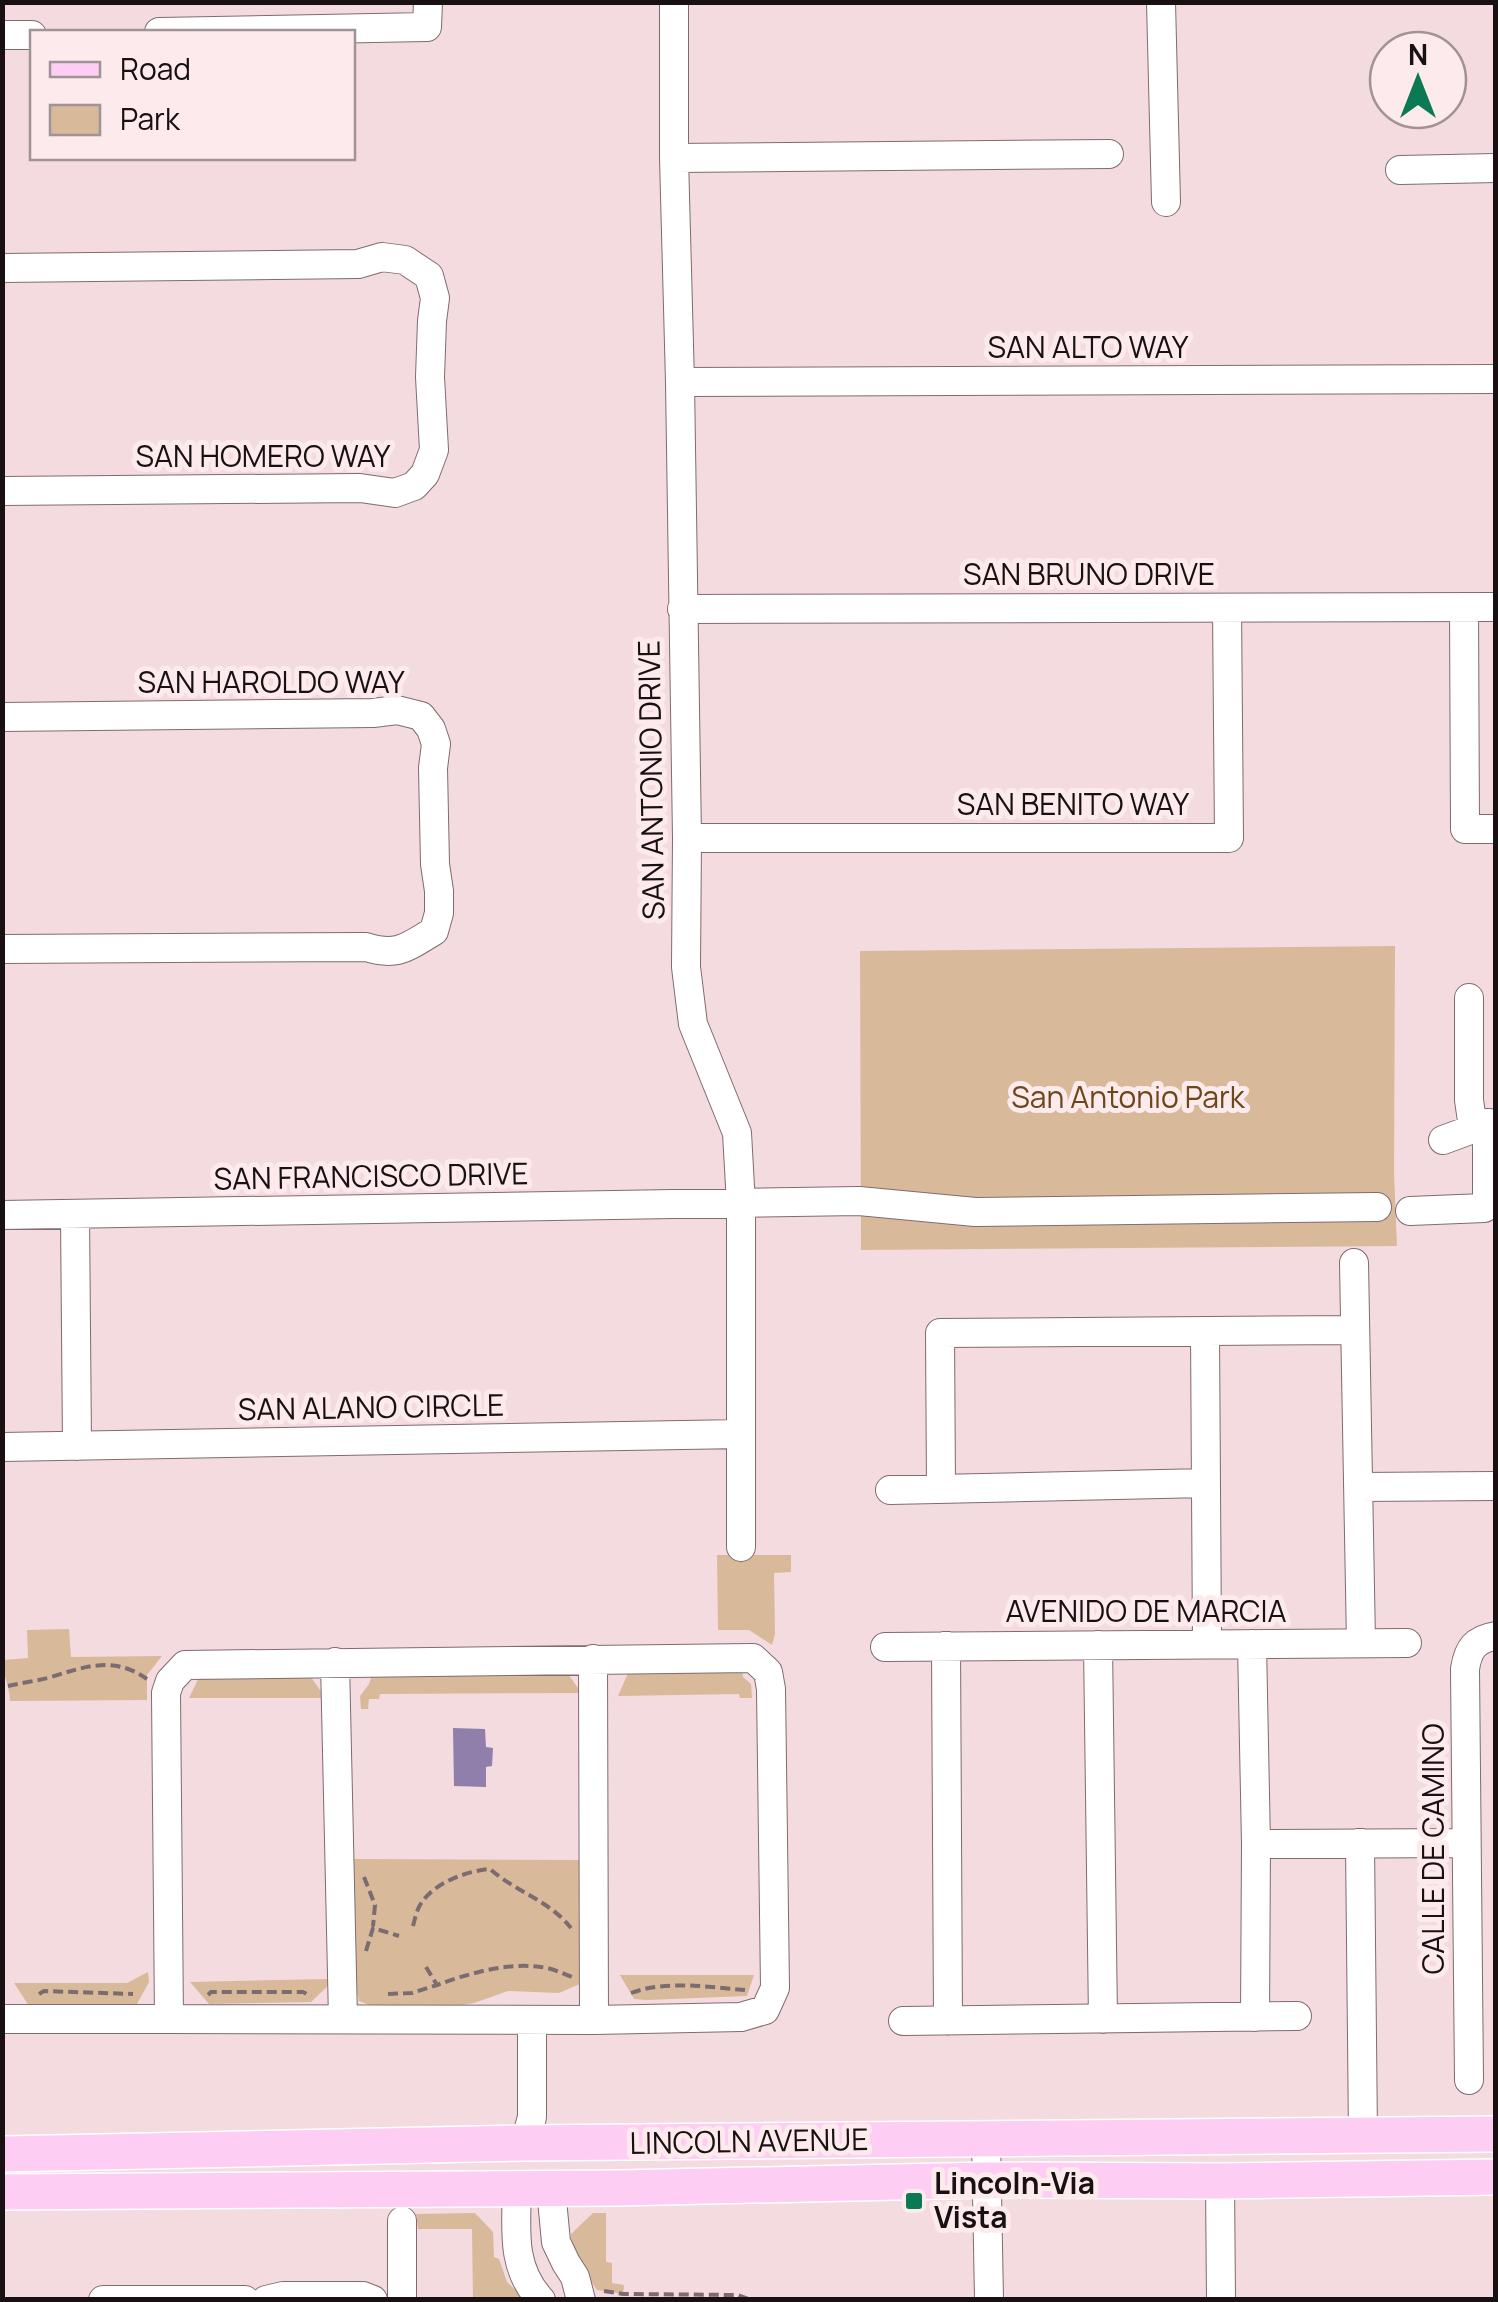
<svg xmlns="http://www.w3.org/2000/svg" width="1498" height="2302" font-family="Manrope,sans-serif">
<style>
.green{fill:#d8ba9b}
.water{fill:#907eab}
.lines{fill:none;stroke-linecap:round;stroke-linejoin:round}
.minor-casing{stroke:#806b6f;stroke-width:30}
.major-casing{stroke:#fff;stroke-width:38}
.path{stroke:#7b6c6f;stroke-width:4;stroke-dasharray:10 5;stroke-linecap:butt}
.minor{stroke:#fff;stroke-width:28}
.major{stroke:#fecdf3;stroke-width:35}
.poi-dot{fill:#0b7954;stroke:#fdeaed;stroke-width:4}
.labels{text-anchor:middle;stroke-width:10;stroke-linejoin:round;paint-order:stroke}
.street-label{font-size:30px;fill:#181012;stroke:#fdeaed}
.park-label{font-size:30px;fill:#6d4718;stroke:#fdeaed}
.poi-label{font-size:30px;font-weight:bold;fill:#181012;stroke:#fdeaed;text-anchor:start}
</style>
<rect width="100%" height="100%" fill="#f3dbdf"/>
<path class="green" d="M1395,946L1394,1174L1397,1246L861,1250L860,951Z
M717,1555H791V1572L774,1573L775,1634L772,1645L749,1630H718Z
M69,1629L71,1657L162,1656L147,1675V1700L10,1701C10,1686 2,1674 3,1660L28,1658L27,1630Z
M742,1670L743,1677L751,1684L752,1698H740L739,1694L618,1696L629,1671Z
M566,1671L578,1688V1693L380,1694L379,1699H369L368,1709H361L360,1696L369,1684L373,1673Z
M308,1673L322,1693V1698H189L200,1675Z
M354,1859L582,1860L587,1968L580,1984L559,1993L508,1991L474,2003L443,2008L375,2007L359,2001L355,1983Z
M148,1972L149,1982L137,2004L29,2006L14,1983H127Z
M620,1975H754L747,1996L647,2000L634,1999Z
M328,1979L329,1985L311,2002L209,2004L190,1982Z
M475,2213L493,2232L494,2257L499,2259L507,2282L525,2299H473L472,2229H418L416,2214Z
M593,2213H606V2262L612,2263V2283L624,2285L623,2294L597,2290L572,2253L571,2234Z"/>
<path class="water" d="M453,1728L485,1729L486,1747L493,1748L492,1766L486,1767V1787L454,1786Z"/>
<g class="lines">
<g class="minor-casing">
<path id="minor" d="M674,2V158L680,382L687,838L686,967L693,1024L737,1133L741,1204V1547
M1161,2L1166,202
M159,32L427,27L428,2
M2,35H32
M674,158L1109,154
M1400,170L1496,168
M2,268L358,264L382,257L405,260L429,276L435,298L432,321L430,377L434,450L425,474L414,486L395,493L360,488L2,491
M680,382L1496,379
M1464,607L1465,829H1496
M682,609L1496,607
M2,717L373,713L397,710L421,716L431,729L436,744L433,768L435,864L439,891V913L434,931C407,947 398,957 366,947L2,949
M687,838H1229L1227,608
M1469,998V1100L1473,1128
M1443,1140L1489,1123
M1410,1211L1484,1208L1487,1202V1123
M75,1214L77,1446
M2,1215L859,1201L975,1212L1377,1207
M1354,1263L1361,1643
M1205,1331L1207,1644
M2,1447L741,1434
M1358,1487L1496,1486
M941,1489L940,1333L1355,1330
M890,1490L1206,1483
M1252,1644L1256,1844L1255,2017
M1098,1645L1103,2019
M946,1646L948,2021
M885,1647L1407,1643
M753,1658L768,1672L771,1689L775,1988L765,2010L741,2017L594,2020L169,2019L166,1693L170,1681L185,1665Z
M593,1659L594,2020
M335,1662L343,2019
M1360,1843L1363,2136
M1256,1844L1465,1843
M2,2019H169
M903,2021L1297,2016
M1469,2080L1465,1669C1468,1649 1475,1639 1496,1636
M986,2139L989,2300
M525,2143L532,2117V2020
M1220,2181L1221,2300
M517,2189C516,2230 511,2268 541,2300
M551,2189L556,2242L566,2263L575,2277L581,2300
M402,2221V2300
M103,2300H245
M266,2300L283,2296H363L373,2300"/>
</g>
<g class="major-casing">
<path id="major" d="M2,2154L525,2143L1496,2134
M2,2192L619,2188L987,2180L1220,2181L1496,2177"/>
</g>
<path class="path" d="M8,1686C21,1683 35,1681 48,1678C84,1667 113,1655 147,1679
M364,1877L375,1905L373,1926
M413,1926C415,1919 417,1908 422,1902C436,1882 467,1871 490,1869C516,1892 549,1900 571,1928
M366,1951L373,1928L399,1936
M426,1967L437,1985C468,1974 506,1962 541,1967C551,1968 562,1973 572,1977
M631,1993C666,1980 708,1987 745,1990
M39,1994L44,1991L133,1994
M388,1994L412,1993L437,1985
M208,1995L211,1992H303L311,1996
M604,2291L623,2294L738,2295L751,2300"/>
<use href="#minor" class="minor"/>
<use href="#major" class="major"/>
</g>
<rect class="poi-dot" x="904" y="2191" width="20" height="20" rx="5"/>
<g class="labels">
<g class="street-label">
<text x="1088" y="358">SAN ALTO WAY</text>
<text x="263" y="467">SAN HOMERO WAY</text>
<text x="1089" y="585">SAN BRUNO DRIVE</text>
<text x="271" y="693">SAN HAROLDO WAY</text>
<text transform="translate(652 780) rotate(-91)" y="10">SAN ANTONIO DRIVE</text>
<text x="1073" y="815">SAN BENITO WAY</text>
<text transform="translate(371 1177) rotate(-1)" y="10">SAN FRANCISCO DRIVE</text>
<text transform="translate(371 1408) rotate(-1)" y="10">SAN ALANO CIRCLE</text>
<text x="1146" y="1622">AVENIDO DE MARCIA</text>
<text transform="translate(1434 1849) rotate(-90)" y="10">CALLE DE CAMINO</text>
<text transform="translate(749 2142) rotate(-1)" y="10">LINCOLN AVENUE</text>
</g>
<g class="park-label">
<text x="1128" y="1108">San Antonio Park</text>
</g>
<g class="poi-label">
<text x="934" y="2194">Lincoln-Via<tspan x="934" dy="34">Vista</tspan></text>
</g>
</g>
<rect width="1498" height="2302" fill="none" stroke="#181012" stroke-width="10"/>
<rect x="30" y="30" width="325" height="130" fill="#fdeaed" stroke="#a19395" stroke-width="2.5"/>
<rect x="50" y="62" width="50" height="15" fill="#fecdf3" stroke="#a19395" stroke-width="2.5"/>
<text x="120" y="80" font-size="30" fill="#181012">Road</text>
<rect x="50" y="105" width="50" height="30" fill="#d8ba9b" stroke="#a19395" stroke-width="2.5"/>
<text x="120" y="130" font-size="30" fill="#181012">Park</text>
<g transform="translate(1418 80)"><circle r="48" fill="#fdeaed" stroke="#a19395" stroke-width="2.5"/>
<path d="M0-8L18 38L0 25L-18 38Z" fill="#0b7954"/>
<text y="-15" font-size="28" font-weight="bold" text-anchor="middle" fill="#181012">N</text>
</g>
</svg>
